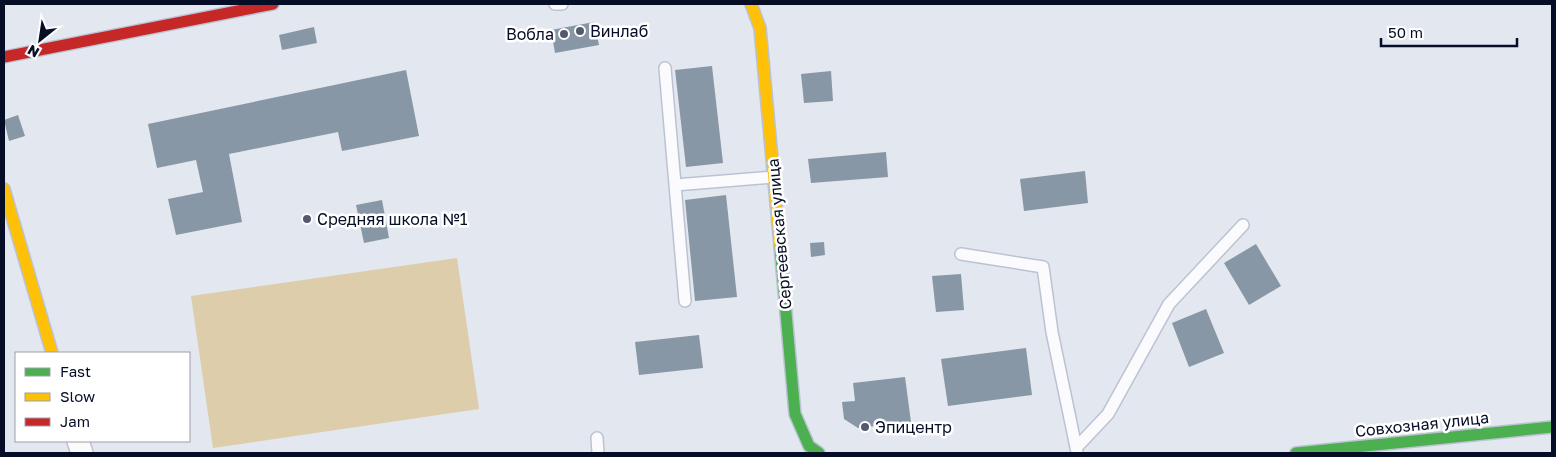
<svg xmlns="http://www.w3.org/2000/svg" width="1556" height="457" font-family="'Golos Text',sans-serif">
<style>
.green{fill:#ddcdaa}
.building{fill:#8897a5}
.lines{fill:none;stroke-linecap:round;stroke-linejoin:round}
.lane-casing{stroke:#bbc3d3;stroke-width:14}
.street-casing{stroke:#bbc3d3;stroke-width:24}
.fast-casing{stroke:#bbc3d3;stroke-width:14}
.slow-casing{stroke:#bbc3d3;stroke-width:14}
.jam-casing{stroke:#bbc3d3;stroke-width:14}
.lane{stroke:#fbfbfd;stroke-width:11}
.street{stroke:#fbfbfd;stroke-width:21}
.fast{stroke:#4caf50;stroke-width:11}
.slow{stroke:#ffc107;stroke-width:11}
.jam{stroke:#c62828;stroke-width:11}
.poi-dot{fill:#535a6d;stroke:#fff;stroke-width:2}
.labels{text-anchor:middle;stroke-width:5;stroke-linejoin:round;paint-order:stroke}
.poi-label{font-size:16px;fill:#060e27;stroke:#fff;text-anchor:start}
.street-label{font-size:16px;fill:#060e27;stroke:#fff}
</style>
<rect width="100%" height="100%" fill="#e3e7ef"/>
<path class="green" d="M457,258L479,409L213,448L191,296Z"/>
<path class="building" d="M594,22L599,45L555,53L551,30Z
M314,27L317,43L282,50L279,35Z
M712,66L723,163L686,167L675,70Z
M406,70L419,136L342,151L338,132L229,154L242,222L176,235L168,199L203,192L196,160L157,168L148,124Z
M831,71L833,101L804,103L801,74Z
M18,115L25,136L9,141L4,120Z
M886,152L888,177L811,183L808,159Z
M1085,171L1088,203L1024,211L1020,179Z
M726,195L737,297L695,301L685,200Z
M382,200L389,238L364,243L356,205Z
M824,242L825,255L811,257L810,243Z
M1256,244L1281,286L1249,305L1224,263Z
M961,274L964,310L936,312L932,276Z
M1206,309L1224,353L1189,367L1172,323Z
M699,335L703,368L639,375L635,342Z
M1026,348L1032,395L948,406L941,359Z
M905,377L911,422L858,428L844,419L842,402L855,401L853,383Z"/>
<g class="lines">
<g class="lane-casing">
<path id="lane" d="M555,4H562
M665,68L685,301
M675,185L773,177
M961,254L1043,267L1052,332L1077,452
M597,438L598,453
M1076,448L1108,414L1169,304L1243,225"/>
</g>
<g class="street-casing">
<path id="street" d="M78,441L82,453"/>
</g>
<g class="fast-casing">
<path id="fast" d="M780,246L795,414L809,446L819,453
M1296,453L1552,427"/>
</g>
<g class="slow-casing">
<path id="slow" d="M751,4L760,28L780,246
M4,189L52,353"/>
</g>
<g class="jam-casing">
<path id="jam" d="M4,57L273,4"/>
</g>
<use href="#lane" class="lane"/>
<use href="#street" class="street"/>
<use href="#fast" class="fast"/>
<use href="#slow" class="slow"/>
<use href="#jam" class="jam"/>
</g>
<g class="poi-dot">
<circle cx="580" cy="31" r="5"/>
<circle cx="564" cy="34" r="5"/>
<circle cx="307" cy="219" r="5"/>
<circle cx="865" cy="427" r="5"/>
</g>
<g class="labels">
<g class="poi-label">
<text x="590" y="37">Винлаб</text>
<text x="554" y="40" text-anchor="end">Вобла</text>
<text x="317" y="225">Средняя школа №1</text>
<text x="875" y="433">Эпицентр</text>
</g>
<g class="street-label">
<text transform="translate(779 234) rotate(-95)" y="6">Сергеевская улица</text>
<text transform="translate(1422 424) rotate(-6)" y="6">Совхозная улица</text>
</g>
</g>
<rect width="1556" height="457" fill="none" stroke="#060e27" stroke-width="10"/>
<rect x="15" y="352" width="175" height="90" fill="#ffffff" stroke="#9b9fa9"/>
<rect x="25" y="368" width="25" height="8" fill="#4caf50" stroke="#9b9fa9"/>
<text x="60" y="377" font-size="15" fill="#060e27">Fast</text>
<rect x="25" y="393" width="25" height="8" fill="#ffc107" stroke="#9b9fa9"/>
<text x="60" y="402" font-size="15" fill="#060e27">Slow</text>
<rect x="25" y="418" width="25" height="8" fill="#c62828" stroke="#9b9fa9"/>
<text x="60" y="427" font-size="15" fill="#060e27">Jam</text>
<g transform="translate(40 40) rotate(210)" stroke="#ffffff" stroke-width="4" paint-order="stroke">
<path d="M0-4L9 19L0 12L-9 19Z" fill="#060e27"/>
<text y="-8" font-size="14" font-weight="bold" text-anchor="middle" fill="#060e27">N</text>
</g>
<path d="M1381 38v8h136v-8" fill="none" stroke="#060e27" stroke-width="2.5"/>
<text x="1388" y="38" font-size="15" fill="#060e27" stroke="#ffffff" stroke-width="4" paint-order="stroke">50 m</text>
</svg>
